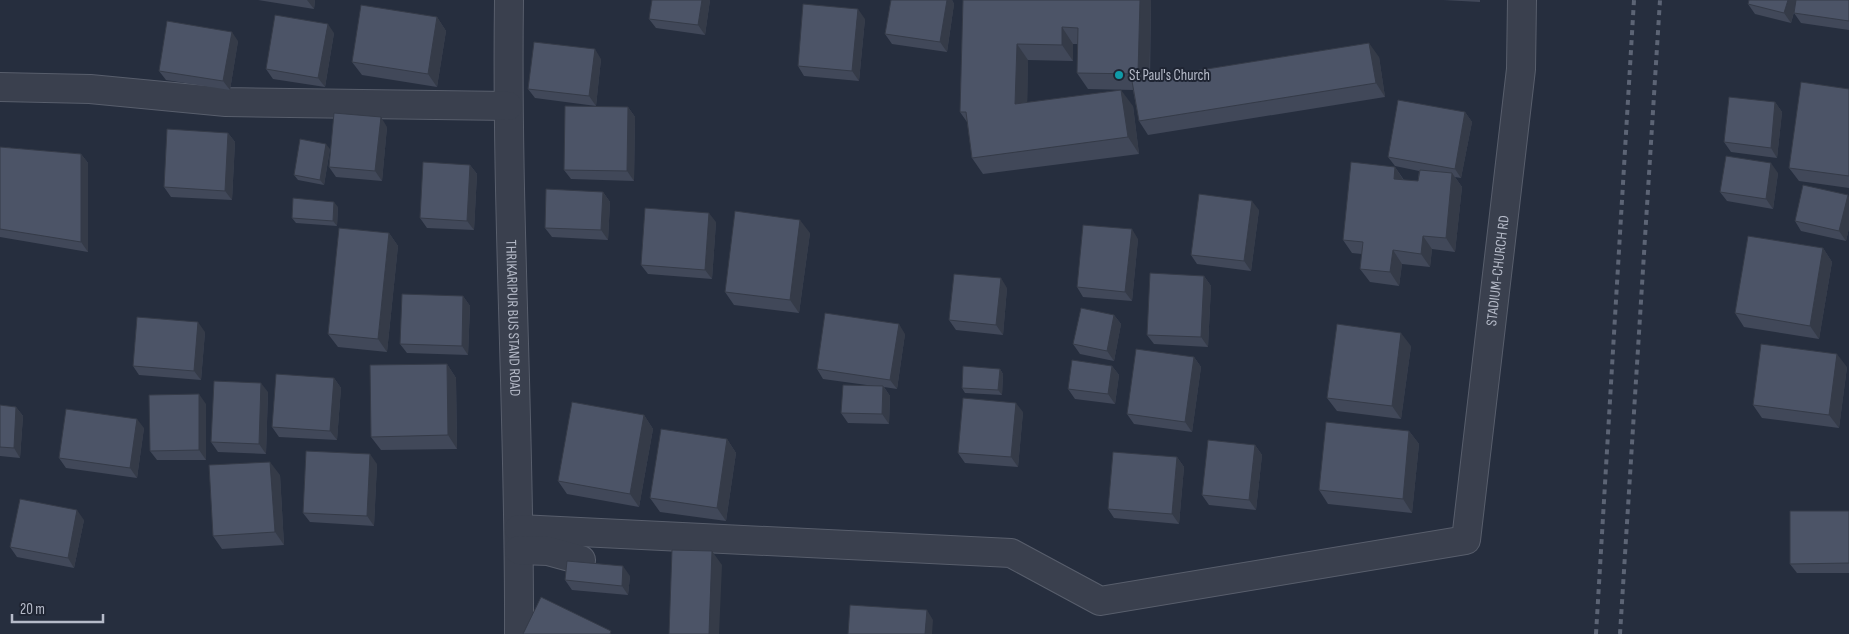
<svg xmlns="http://www.w3.org/2000/svg" width="1849" height="634" font-family="'Sofia Sans Condensed',sans-serif">
<style>
.lines{fill:none;stroke-linecap:round;stroke-linejoin:round}
.minor-casing{stroke:#585e6c;stroke-width:30}
.minor{stroke:#3a404e;stroke-width:28}
.rail{stroke:#5c6475;stroke-width:4;stroke-dasharray:5 5;stroke-linecap:butt}
.wall{fill:#414859}
.shaded-wall{fill:#353b48}
.building{fill:#4c5467;stroke:#353b48}
.culture-dot{fill:#0f9aa8;stroke:#1f2533;stroke-width:2}
.labels{text-anchor:middle;stroke-width:4;stroke-linejoin:round;paint-order:stroke}
.poi-label{font-size:15px;fill:#b6bbc9;stroke:#1f2533;text-anchor:start}
.street-label{font-size:15px;fill:#b6bbc9;stroke:#1f2533}
</style>
<rect width="100%" height="100%" fill="#262e3e"/>
<g class="lines">
<g class="minor-casing">
<g id="minor">
<path id="s1" d="M509,0C506,211 520,423 519,634"/>
<path d="M0,87L90,89L226,102L508,106"/>
<path id="s2" d="M519,529L1011,553L1100,601L1466,540L1521,69L1522,0"/>
<path d="M519,550L548,551L581,560"/>
</g>
</g>
<use href="#minor" class="minor"/>
<path class="rail" d="M1596,634L1634,0
M1620,634L1660,0"/>
</g>
<path class="wall" d="M258,0H315L314,9Z
M710,0L705,35L656,28L649,19Z
M891,0H952L954,4L947,52L892,44L885,34Z
M963,0H1151L1150,79L1379,57L1385,97L1148,135L1139,121L1133,90L1088,89L1077,73L1078,44H1073V61L1028,60L1027,102L1133,106L1139,154L983,174L972,158L967,122L960,112Z
M1443,0H1480V2Z
M1849,0V30L1801,23L1794,13L1795,9L1791,23L1755,14L1748,4Z
M437,17L446,31L437,87L362,75L352,62Z
M865,19L859,81L804,76L798,66Z
M334,33L325,87L273,79L266,69Z
M238,41L230,90L166,80L159,71Z
M601,59L596,106L535,98L528,89Z
M1849,89V188L1799,181L1789,168Z
M1775,102L1782,112L1777,158L1731,152L1724,142Z
M628,107L635,117L634,181L571,179L564,170Z
M1465,112L1472,122L1461,178L1455,177L1462,187L1455,252L1432,249L1430,267L1402,264L1399,286L1370,282L1360,269L1362,254L1352,253L1343,240L1395,167L1404,180L1418,181L1419,171L1395,166L1388,157Z
M387,127L382,181L336,177L329,167Z
M228,133L235,142L232,200L171,197L164,187Z
M0,147L81,154L88,163V252L0,237Z
M330,149L324,185L298,180L294,175Z
M470,165L477,174L474,230L427,228L420,218Z
M1778,173L1773,209L1727,201L1720,192Z
M603,192L610,202L608,240L552,237L545,228Z
M1849,197V228L1846,241L1801,231L1795,221Z
M338,207L337,226L296,223L292,218Z
M1259,210L1251,271L1197,264L1191,255Z
M716,222L712,279L648,274L641,265Z
M389,233L398,246L387,352L338,347L328,334Z
M810,233L799,313L734,305L725,292Z
M1138,239L1132,301L1083,297L1077,287Z
M1823,248L1832,262L1819,339L1744,327L1735,313Z
M1204,276L1211,286L1208,347L1154,344L1147,335Z
M1007,288L1003,335L956,330L949,320Z
M463,296L470,306L468,355L407,353L400,344Z
M1114,315L1121,324L1114,361L1080,354L1073,344Z
M205,332L201,380L139,375L133,366Z
M905,334L897,389L884,387L890,396L889,424L848,423L841,413L874,386L823,379L817,369Z
M1411,346L1401,419L1337,411L1327,398Z
M1194,357L1201,367L1192,432L1134,424L1127,414Z
M447,364L456,378L457,449L381,450L371,437Z
M1112,366L1119,375L1115,404L1075,399L1068,389Z
M1847,367L1839,428L1762,418L1753,405Z
M1000,369L1003,374L1002,395L965,393L962,388Z
M334,378L341,388L337,440L279,437L272,427Z
M268,392L266,454L218,452L211,442Z
M206,404V460H157L150,451Z
M0,405L16,407L23,416L20,458L0,456Z
M1023,412L1018,467L965,463L958,453Z
M644,415L653,429L639,507L567,494L558,481Z
M144,428L137,478L66,468L59,458Z
M1409,431L1419,444L1412,513L1328,504L1319,490Z
M727,439L736,453L726,521L660,512L650,498Z
M1255,445L1262,455L1256,510L1209,505L1202,495Z
M1177,457L1184,467L1179,524L1114,518L1108,509Z
M377,464L374,526L310,522L303,513Z
M280,475L284,545L222,549L213,536Z
M1849,511V573H1797L1790,564Z
M84,520L74,568L17,557L10,547Z
M630,576L628,595L572,590L565,580Z"/>
<path class="shaded-wall" d="M307,0H315L314,9Z
M702,0H710L705,35L698,25Z
M947,0H952L954,4L947,52L940,42Z
M1140,0H1151L1149,90L1138,74Z
M1788,0H1797L1791,23L1784,13Z
M858,9L865,19L859,81L852,71Z
M437,17L446,31L437,87L428,74Z
M328,24L334,33L325,87L318,78Z
M1062,27L1073,44V61L1062,45Z
M232,32L238,41L230,90L223,81Z
M1369,43L1379,57L1385,97L1376,83Z
M1017,44L1028,60L1027,120L1015,104Z
M595,49L601,59L596,106L589,96Z
M1121,90L1133,106L1139,154L1128,137Z
M1775,102L1782,112L1777,158L1771,148Z
M628,107L635,117L634,181L627,171Z
M1465,112L1472,122L1461,178L1455,169Z
M381,117L387,127L382,181L375,171Z
M228,133L235,142L232,200L225,191Z
M326,144L330,149L324,185L320,180Z
M81,154L88,163V252L81,242Z
M1771,163L1778,173L1773,209L1766,199Z
M470,165L477,174L474,230L467,221Z
M1395,167L1404,181L1394,179Z
M1452,173L1462,187L1455,252L1446,238Z
M603,192L610,202L608,240L601,230Z
M1848,195L1849,197V228L1846,241L1839,231Z
M1252,201L1259,210L1251,271L1244,261Z
M334,202L338,207L337,226L333,221Z
M709,213L716,222L712,279L705,270Z
M800,220L810,233L799,313L790,300Z
M1132,229L1138,239L1132,301L1125,292Z
M389,233L398,246L387,352L378,339Z
M1423,236L1432,249L1430,267L1421,254Z
M1823,248L1832,262L1819,339L1810,326Z
M1393,250L1402,264L1399,286L1390,272Z
M1204,276L1211,286L1208,347L1201,337Z
M1001,278L1007,288L1003,335L996,325Z
M463,296L470,306L468,355L462,346Z
M1114,315L1121,324L1114,361L1107,351Z
M198,322L205,332L201,380L194,371Z
M899,324L905,334L897,389L890,380Z
M1401,333L1411,346L1401,419L1392,406Z
M1837,354L1847,367L1839,428L1829,415Z
M1194,357L1201,367L1192,432L1185,422Z
M447,364L456,378L457,449L448,435Z
M1112,366L1119,375L1115,404L1108,394Z
M1000,369L1003,374L1002,395L998,390Z
M334,378L341,388L337,440L330,431Z
M261,383L268,392L266,454L259,444Z
M883,386L890,396L889,424L882,414Z
M199,394L206,404V460L199,450Z
M1016,403L1023,412L1018,467L1011,457Z
M16,407L23,416L20,458L14,448Z
M644,415L653,429L639,507L630,494Z
M137,419L144,428L137,478L130,468Z
M1409,431L1419,444L1412,513L1403,499Z
M727,439L736,453L726,521L717,508Z
M1255,445L1262,455L1256,510L1249,500Z
M370,454L377,464L374,526L367,516Z
M1177,457L1184,467L1179,524L1172,514Z
M270,462L280,475L284,545L275,532Z
M77,510L84,520L74,568L68,558Z
M712,551L722,565L719,634H709Z
M623,566L630,576L628,595L622,586Z
M927,610L933,620L932,634H925Z"/>
<path class="building" d="M652,0H702L698,25L649,19Z
M891,0H947L940,42L885,34Z
M963,0H1140L1138,74L1077,73L1078,28L1062,27V45L1017,44L1015,104L1121,90L1128,137L972,158L966,112H960Z
M1749,0H1788L1784,13L1748,4Z
M1796,0H1849V21L1794,13Z
M803,4L858,9L852,71L798,66Z
M361,5L437,17L428,74L352,62Z
M275,15L328,24L318,78L266,69Z
M167,21L232,32L223,81L159,71Z
M534,42L595,49L589,96L528,89Z
M1369,43L1376,83L1139,121L1132,81Z
M1801,82L1849,89V176L1789,168Z
M1729,97L1775,102L1771,148L1724,142Z
M1398,100L1465,112L1455,169L1388,157Z
M565,106L628,107L627,171L564,170Z
M334,113L381,117L375,171L329,167Z
M167,129L228,133L225,191L164,187Z
M300,139L326,144L320,180L294,175Z
M0,147L81,154V242L0,229Z
M1726,156L1771,163L1766,199L1720,192Z
M423,162L470,165L467,221L420,218Z
M1351,162L1395,167L1394,179L1418,181L1420,170L1452,173L1446,238L1423,236L1421,254L1393,250L1390,272L1360,269L1363,242L1343,240Z
M1803,185L1848,195L1839,231L1795,221Z
M546,189L603,192L601,230L545,228Z
M1199,194L1252,201L1244,261L1191,255Z
M293,198L334,202L333,221L292,218Z
M645,208L709,213L705,270L641,265Z
M735,211L800,220L790,300L725,292Z
M1083,225L1132,229L1125,292L1077,287Z
M339,228L389,233L378,339L328,334Z
M1748,236L1823,248L1810,326L1735,313Z
M1150,273L1204,276L1201,337L1147,335Z
M954,274L1001,278L996,325L949,320Z
M402,294L463,296L462,346L400,344Z
M1081,308L1114,315L1107,351L1073,344Z
M825,313L899,324L890,380L817,369Z
M137,317L198,322L194,371L133,366Z
M1337,324L1401,333L1392,406L1327,398Z
M1761,344L1837,354L1829,415L1753,405Z
M1136,349L1194,357L1185,422L1127,414Z
M1072,360L1112,366L1108,394L1068,389Z
M447,364L448,435L371,437L370,365Z
M963,366L1000,369L998,390L962,388Z
M276,374L334,378L330,431L272,427Z
M214,381L261,383L259,444L211,442Z
M843,385L883,386L882,414L841,413Z
M199,394V450L150,451L149,395Z
M963,398L1016,403L1011,457L958,453Z
M572,402L644,415L630,494L558,481Z
M0,405L16,407L14,448L0,447Z
M66,409L137,419L130,468L59,458Z
M1326,422L1409,431L1403,499L1319,490Z
M661,429L727,439L717,508L650,498Z
M1208,440L1255,445L1249,500L1202,495Z
M306,451L370,454L367,516L303,513Z
M1113,452L1177,457L1172,514L1108,509Z
M270,462L275,532L213,536L209,465Z
M20,499L77,510L68,558L10,547Z
M1790,511H1849V563L1790,564Z
M672,550L712,551L709,634H669Z
M567,561L623,566L622,586L565,580Z
M541,597L611,631L610,634H523Z
M850,605L927,610L925,634H848Z"/>
<circle class="culture-dot" cx="1119" cy="75" r="5"/>
<g class="labels">
<g class="poi-label">
<text x="1129" y="80">St Paul's Church</text>
</g>
<g class="street-label">
<text dy="5" stroke="none"><textPath href="#s2" startOffset="1236">STADIUM-CHURCH RD</textPath></text>
<text dy="5" stroke="none"><textPath href="#s1" startOffset="318">THRIKARIPUR BUS STAND ROAD</textPath></text>
</g>
</g>
<path d="M12 614v8h91v-8" fill="none" stroke="#b6bbc9" stroke-width="2.5"/>
<text x="20" y="614" font-size="15" fill="#b6bbc9" stroke="#1f2533" stroke-width="4" paint-order="stroke">20 m</text>
</svg>
